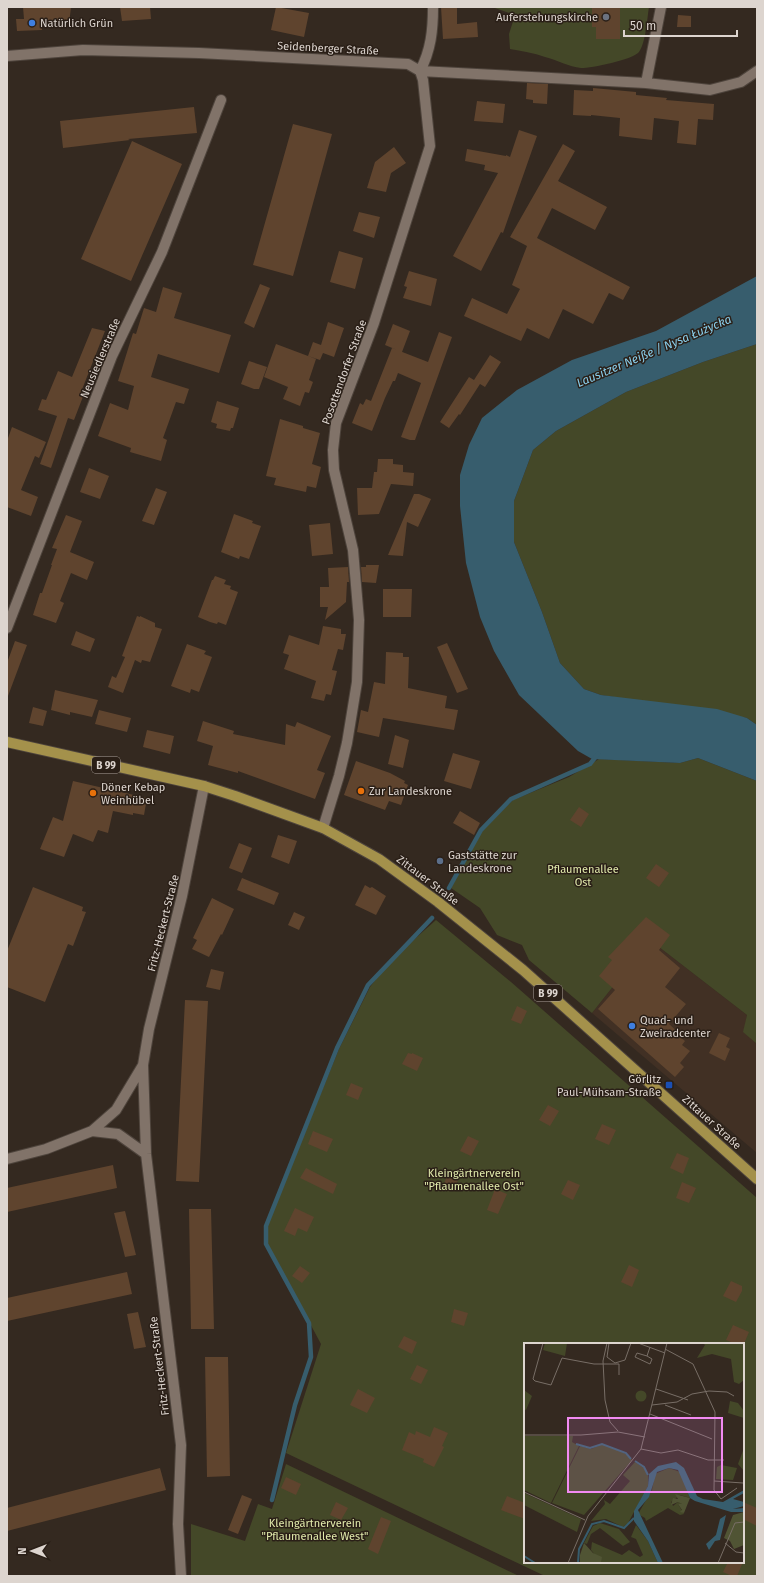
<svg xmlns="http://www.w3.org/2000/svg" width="764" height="1583" font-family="'Fira Sans',sans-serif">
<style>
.built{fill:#413024}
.green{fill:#444828;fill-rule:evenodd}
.water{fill:#375d6d}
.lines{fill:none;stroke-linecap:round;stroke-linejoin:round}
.stream{stroke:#375d6d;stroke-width:4.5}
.building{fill:#5f442e}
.minor-casing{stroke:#4e443c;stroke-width:12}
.primary-casing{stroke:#4e443c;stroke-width:12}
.minor{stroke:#817369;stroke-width:10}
.primary{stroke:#a4914b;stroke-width:10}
.worship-dot{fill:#6b7280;stroke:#2a1f17;stroke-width:1.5}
.shop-dot{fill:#3f7fe0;stroke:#2a1f17;stroke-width:1.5}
.food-dot{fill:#e8710a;stroke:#2a1f17;stroke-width:1.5}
.service-dot{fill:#5c6f8a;stroke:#2a1f17;stroke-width:1.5}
.transit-dot{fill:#1a4fb4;stroke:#2a1f17;stroke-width:1.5}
.labels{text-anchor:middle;stroke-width:3;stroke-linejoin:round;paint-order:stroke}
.shield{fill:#2a1f17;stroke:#a79e98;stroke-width:1}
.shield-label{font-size:10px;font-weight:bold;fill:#ddd5cf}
.poi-label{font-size:11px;fill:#ddd5cf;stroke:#2a1f17;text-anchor:start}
.street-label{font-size:11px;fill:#ddd5cf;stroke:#2a1f17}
.park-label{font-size:11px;fill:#e0e9ab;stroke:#2a1f17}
.water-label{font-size:12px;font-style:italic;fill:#89ceeb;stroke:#2a1f17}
.inset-river{fill:none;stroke:#375d6d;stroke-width:2}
.inset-road{fill:none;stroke:#786e66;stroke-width:1}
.view{fill:#f28af2;fill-opacity:0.15;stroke:#f28af2;stroke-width:2}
.inset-edge{fill:none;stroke:#ddd5cf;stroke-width:2}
</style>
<rect width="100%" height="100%" fill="#342920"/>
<path class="built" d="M650,940L747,1015L744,1032L757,1044V1153L592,1013Z"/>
<path class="green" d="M492,7H649C647,19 646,42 639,52C632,60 592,68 581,68C569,67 557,60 545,57C534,53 521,51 510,49L509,34L515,15Z
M757,344V725L747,718L601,695L584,689L560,663L542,612L514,542V501L533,450L556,431L626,392L703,362Z
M698,758L757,781V1044L743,1032L747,1015L650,940L592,1013L529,960L522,945L497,935L480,908L451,888L482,831L513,800L569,777L599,759L680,763Z
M436,920L511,982L757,1198V1576H545L286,1453L321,1344L268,1245L267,1225L339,1049L370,987L389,962ZM525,1344H743V1562H525Z
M286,1464L519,1576H191V1524L245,1541L258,1504L272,1509Z"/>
<path class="water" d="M757,276V344L703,362L626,392L556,431L533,450L514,501V542L542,612L560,663L584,689L601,695L717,709L747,718L757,725V781L698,758L680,763L592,759L578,751L519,695L494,651L480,617L466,563L460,506V475L469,445L482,418L517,390L572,360L656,331Z"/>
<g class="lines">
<path class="stream" d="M449,888L481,830L511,799L590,764L598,754
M272,1500L295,1405L311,1357L309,1323L266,1244V1226L337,1048L368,985L432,918"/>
</g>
<path class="building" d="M23,7H71L69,24L41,21L42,30L17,31L16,19H24Z
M120,7H150L151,19L122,21Z
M276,7L309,13L304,37L271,30Z
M441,7H457V24L477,22L478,37L443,39Z
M592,7H620V39H596V27H592Z
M678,15L691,16V27H677Z
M527,83L548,84L547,104L533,103V100L526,99Z
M593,88L636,92V95L667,98L666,100L714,104L713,120L698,119L696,145L677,143L679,121L654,118L652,140L619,136L620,118L591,115V116L573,115L574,90L593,91Z
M477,101L505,104L503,123L474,121Z
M194,107L197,133L128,139L130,140L63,148L60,121Z
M293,124L332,134L293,276L253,265Z
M519,130L537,136L503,233L501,232L481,271L453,256L498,173L484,170L485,165L465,161L467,149L506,156V155L510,157Z
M132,141L182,164L131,281L81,259Z
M563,144L575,151L558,181L607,207L595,230L552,208L537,238L630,287L623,300L609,293L593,324L563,309L549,339L527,328L521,341L464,316L472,298L507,314L520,289L512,285L527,246L510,237Z
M394,147L406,163L391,173L386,192L367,188L375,162Z
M359,212L380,217L374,238L353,231Z
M339,251L363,258L355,289L330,282Z
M409,271L437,279L431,306L403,298L407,287L404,286Z
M260,284L270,288L254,328L244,323Z
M163,287L182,293L174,318L231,335L219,373L158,354L151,377L189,389L184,404L176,402L163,438L167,440L161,461L130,452L131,448L98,436L110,403L128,410L134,386L118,381L133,333L136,334L144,308L156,312Z
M328,322L344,328L334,357L323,353L320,360L308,356L313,342L321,345Z
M393,324L410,331L402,352L385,345Z
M92,328L105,331L81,392L84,394L74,420L68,418L51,468L40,464L57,416L38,410L42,399L46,400L58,371L72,377Z
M439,332L452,337L415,440H410L401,437L421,383L398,373L395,381H393L385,398L372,431L352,423L360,403L363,405L366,399L371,401L392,348L428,362Z
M276,344L316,359L309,380L313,382L309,393L305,392L300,406L283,399L288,387L264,377Z
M490,355L501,362L485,387L480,384L460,415L459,414L449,428L440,422L469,377L474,380Z
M249,361L267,367L259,389H254L241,384Z
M217,401L239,408L233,428H231L230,431L216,428L217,424L211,422Z
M280,419L303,426V428L320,433L312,464L321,467L316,488L307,486L306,492L274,485L276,478L266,476Z
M12,427L46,442L39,458L35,456L21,490L38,497L31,516L7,507V441Z
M378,459H393V464L403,465V472L414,473L413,486L391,484L379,514L358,515L357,488H372L374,472H377Z
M89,468L109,476L100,499L80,492Z
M156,488L167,492L154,525L142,521Z
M414,494H419L431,499L418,527L407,522L403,556L388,555Z
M234,514L253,521L252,523L261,526L249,559L240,556L239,559L221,552Z
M66,515L82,521L70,552L94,562L87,580L71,573L60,601L64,603L56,623L33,615L40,593H42L52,565H51L57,549L52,548Z
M330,523L333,554L312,556L309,525Z
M366,565H379L376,583L362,582L361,567H366Z
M348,567L349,582H347L346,602L325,620L328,607H320V587H329L328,568Z
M215,576L226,580L224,584L231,586L230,589L238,592L226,625L218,622L217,624L210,622L198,617L212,580H213Z
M383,589H412L411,617H383Z
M137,616L140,617V616L155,623V627L162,629L150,662L142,660L141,663L135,660L123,693L108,687L112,676L116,678L125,657L122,656Z
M323,626L341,629V634H346L343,650L338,649L332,670L337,671L331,695L326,694L324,701L311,698L316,681L284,669L289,655L283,653L289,635L319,645Z
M76,631L95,639L90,652L71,645Z
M15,641L27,645L8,696H7V663Z
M447,643L468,689L457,693L437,647Z
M187,644L206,651L204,654L212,657L199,692L191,689L190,693L171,686Z
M386,652L403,653V657H409L408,688L447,696L445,708L458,710L454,730L383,718L379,737L357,732L361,710L368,712L374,682L385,684Z
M55,690L98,700L92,717L70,712V715L51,710Z
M33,707L47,711L43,726L29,723Z
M99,710L131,718L127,732L95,724Z
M203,721L234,731L233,734L285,745L286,724L295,727L297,722L331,736L317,770L325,773L315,799L238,771V773L208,765L213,746L197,741Z
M147,730L174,736L170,754L143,747Z
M395,735L409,740L403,768L388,764Z
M453,753L480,761L471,789L444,781Z
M356,761L390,773L405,781L404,783L408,785L401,805L389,801L385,810L344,795Z
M73,781L147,798L144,815L133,813V815L113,811L108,833L98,830L93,842L73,834L64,857L40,849L53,817L63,821Z
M579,807L589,814L581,827L570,820Z
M460,811L480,823L474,835L453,823Z
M278,835L297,841L289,864L271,857Z
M239,843L252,848L242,873L229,868Z
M656,864L669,873L659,887L646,878Z
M242,878L279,893L274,905L237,890Z
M365,885L370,888L372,887L386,896L376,915L355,905Z
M33,887L83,907L82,911L86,912L73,946L68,944L45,1002L7,987V951Z
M212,898L234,909L222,935L221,934L209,957L192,949L197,940L193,938Z
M294,912L305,917L299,930L288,925Z
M646,917L670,935L659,950L680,968L665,987L686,1004L669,1024L680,1034L679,1036L685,1041L682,1045L690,1051L680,1063L684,1067L675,1077L598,1009L615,990L599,976L612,960L608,957Z
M211,969L224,972L220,990L206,987Z
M185,1000L208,1001L199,1182L176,1181Z
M517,1006L527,1011L521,1024L511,1020Z
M719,1033L730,1038L726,1047L730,1049L725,1061L709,1053Z
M408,1053L412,1054V1053L423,1058L417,1071L402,1064Z
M351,1083L363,1088L358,1100L346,1095Z
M548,1105L559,1111L550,1126L539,1120Z
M602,1124L616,1130L609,1145L595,1139Z
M313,1131L333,1139L327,1152L308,1144Z
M468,1136L479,1141L471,1156L460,1151Z
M677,1153L689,1158L683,1174L670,1168Z
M113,1165L117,1188L7,1212V1188Z
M306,1168L337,1184L333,1194L300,1178Z
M449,1171L460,1175L454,1190L443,1186Z
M568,1180L580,1185L573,1200L561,1194Z
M682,1182L696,1188L689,1203L676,1198Z
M495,1189L507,1194L498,1214L487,1210Z
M295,1208L314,1217L307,1232L298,1228L295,1236L284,1231Z
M189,1209H211L214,1329H191Z
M125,1211L136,1255L125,1257L114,1213Z
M629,1265L639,1270L632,1287L621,1282Z
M300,1266L310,1273L302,1283L292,1276Z
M127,1272L132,1294L7,1321V1298Z
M731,1281L742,1286V1291L736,1302L723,1296Z
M454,1309L468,1313L464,1326L451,1322Z
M138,1312L146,1347L134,1349L127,1314Z
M733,1325L749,1332L743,1346V1344H736L726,1340Z
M404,1336L417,1342L412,1354L398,1347Z
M205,1357H228L230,1476L207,1477Z
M417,1365L428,1370L421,1384L410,1379Z
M358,1389L375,1398L367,1413L350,1405Z
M434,1427L448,1433L442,1446L444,1447L434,1467L423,1462L424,1459L402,1450L409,1432L415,1435L416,1431L430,1437Z
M160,1468L166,1490L7,1531V1508Z
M286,1477L301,1484L296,1495L281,1488Z
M242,1495L252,1499L238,1534L228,1530Z
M507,1496L525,1503V1519L501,1510Z
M336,1502L348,1508L341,1520L330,1515Z
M743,1502L757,1508V1526L743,1519Z
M381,1517L391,1521L378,1554L368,1549Z
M728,1562H743L737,1576H732L723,1572Z"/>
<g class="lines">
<g class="minor-casing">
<path id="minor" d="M7,56L83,50L199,53L408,64L420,71L646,83L710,90L741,82L757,71
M420,71C431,50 433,30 433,7
M646,83L661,7
M7,628L112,356L162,252L221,100
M323,828L339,776L347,743L357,682L359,620L353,550L334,470L333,450L336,423L374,323L430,146L423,80L420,71
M92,1131L118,1134L146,1154
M7,1159L46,1149L92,1131L116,1110L143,1065
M181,1576L178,1524L181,1445L146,1154L143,1065L149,1029L182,896L204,786"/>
</g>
<g class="primary-casing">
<path id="primary" d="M7,742L204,786L235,796L323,828L379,859L438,902L523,970L757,1179"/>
</g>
<use href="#minor" class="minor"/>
<use href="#primary" class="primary"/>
</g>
<circle class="worship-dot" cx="606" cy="17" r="4"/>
<g class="shop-dot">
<circle cx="32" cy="23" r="4"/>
<circle cx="632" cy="1026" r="4"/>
</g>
<g class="food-dot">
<circle cx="361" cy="791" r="4"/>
<circle cx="93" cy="793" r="4"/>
</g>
<circle class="service-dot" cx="440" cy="861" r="4"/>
<rect class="transit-dot" x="665" y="1081" width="8" height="8" rx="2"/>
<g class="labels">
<g class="shield">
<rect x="92" y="757" width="28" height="16" rx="3"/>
<rect x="534" y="985" width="28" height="16" rx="3"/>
</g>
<g class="shield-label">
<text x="106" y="769">B 99</text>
<text x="548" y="997">B 99</text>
</g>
<g class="poi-label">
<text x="598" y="21" text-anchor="end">Auferstehungskirche</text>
<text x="40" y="27">Natürlich Grün</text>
<text x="101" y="791">Döner Kebap<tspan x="101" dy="13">Weinhübel</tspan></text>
<text x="369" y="795">Zur Landeskrone</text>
<text x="448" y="859">Gaststätte zur<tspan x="448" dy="13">Landeskrone</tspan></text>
<text x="640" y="1024">Quad- und<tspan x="640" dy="13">Zweiradcenter</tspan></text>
<text x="661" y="1083" text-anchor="end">Görlitz<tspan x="661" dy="13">Paul-Mühsam-Straße</tspan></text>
</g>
<g class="street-label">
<text transform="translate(328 48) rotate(3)" y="4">Seidenberger Straße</text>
<text transform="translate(100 358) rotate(-67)" y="4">Neusiedlerstraße</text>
<text transform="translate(344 372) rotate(-70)" y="4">Posottendorfer Straße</text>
<text transform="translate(428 880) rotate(37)" y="4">Zittauer Straße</text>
<text transform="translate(163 923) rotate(-76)" y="4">Fritz-Heckert-Straße</text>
<text transform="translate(712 1122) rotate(42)" y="4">Zittauer Straße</text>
<text transform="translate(159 1366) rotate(-97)" y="4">Fritz-Heckert-Straße</text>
</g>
<g class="park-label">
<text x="583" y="873">Pflaumenallee<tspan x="583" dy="13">Ost</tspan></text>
<text x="474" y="1177">Kleingärtnerverein<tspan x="474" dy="13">"Pflaumenallee Ost"</tspan></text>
<text x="315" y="1527">Kleingärtnerverein<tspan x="315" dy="13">"Pflaumenallee West"</tspan></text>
</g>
<g class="water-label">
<text transform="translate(654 351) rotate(-23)" y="4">Lausitzer Neiße / Nysa Łużycka</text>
</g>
</g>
<g transform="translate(524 1343)">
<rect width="220" height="220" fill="#342920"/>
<path d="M21,0H43L41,13L19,7ZM179,0H220V37L215,41L210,39L207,16L188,11L173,15L181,2ZM0,47L8,53L2,67L0,66ZM111.5 53a5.5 5.5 0 1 1 11 0a5.5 5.5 0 1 1-11 0ZM206,58L214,60L220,68V75L204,70ZM0,93H49L48,99L55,103L27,160L0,147ZM79,101L102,111L108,117L60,172L28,160L56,103L67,106ZM220,105V128L214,121ZM111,119L120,125L124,133V143L104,180L99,184L82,176L67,178L81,161L80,157L86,161L106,138L99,132ZM197,122L213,125L209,137L192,136L193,124ZM145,125L156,129L166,155L156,152L147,159L149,163L154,159L159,161H154L160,171L156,172L144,165L122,178L121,175L114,171L128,147L131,131ZM0,150L57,176L53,189L0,162ZM76,180L95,186L106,199L99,203L76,185L67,191L63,201L60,200L69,183ZM112,182L124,198L134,220H76L77,219L67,207L68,199L98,212L105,207L116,214L119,212L112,196L107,194Z" fill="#444828"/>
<path d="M151,151L166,155L160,170L156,169L158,167L154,161H158L154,159L147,162L149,155L154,156ZM220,169V202L210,206L206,198L200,195L209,172ZM60,200L69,210L78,214L77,219L56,220V212Z" fill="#505434"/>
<path d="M152,119L160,125L173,153L179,156L199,159L220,147V150L209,156L220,159V163L209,166L220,165V169H207L171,158L166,155L154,127L145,125L133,129L125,154L114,167L139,220H134L124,198L110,178V168L124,143L125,131L134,123ZM202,172L196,197L191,198L185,207L182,201L192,192L196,176Z" fill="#375d6d"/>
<path class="inset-river" d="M52,101L66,105L78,101L102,110L107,116M111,118L120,124L124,132M0,213L11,220M54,220L55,206L68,181L80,178L100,185L110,175"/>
<path class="inset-road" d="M19,0L9,36L11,38L27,42L38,15L70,21H95V32M83,0L79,18L81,57L86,79L94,88M85,0L83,14L91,20L101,17L107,0M114,0L141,10M141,6L169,21L191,69L190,147L197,156L213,145M123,13L113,10L111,14L126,21L128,16L123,13L126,4M132,46L164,57M128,62L153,59L168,51L185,48L203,49L210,53M141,62L167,72M126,71L188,96M0,92H57L94,89L121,94M117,106L137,110L154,107L184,117H200M190,138L219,140M0,149L61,177M201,200L212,209L220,210M44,220L64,173L117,106L143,0M194,220L211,180L220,179"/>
<path class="view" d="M44,75H198V149H44Z"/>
<rect width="220" height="220" class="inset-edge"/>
</g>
<rect width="764" height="1583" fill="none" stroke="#ddd5cf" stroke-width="16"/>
<g transform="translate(32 1551) rotate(270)" stroke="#2a1f17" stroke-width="3" paint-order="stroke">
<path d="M0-3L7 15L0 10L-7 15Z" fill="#ddd5cf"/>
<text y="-6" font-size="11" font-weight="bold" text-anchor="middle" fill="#ddd5cf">N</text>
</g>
<path d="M624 30v6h113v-6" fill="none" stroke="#ddd5cf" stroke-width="2"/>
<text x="630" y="30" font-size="12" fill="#ddd5cf" stroke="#2a1f17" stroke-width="3" paint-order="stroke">50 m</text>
</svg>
